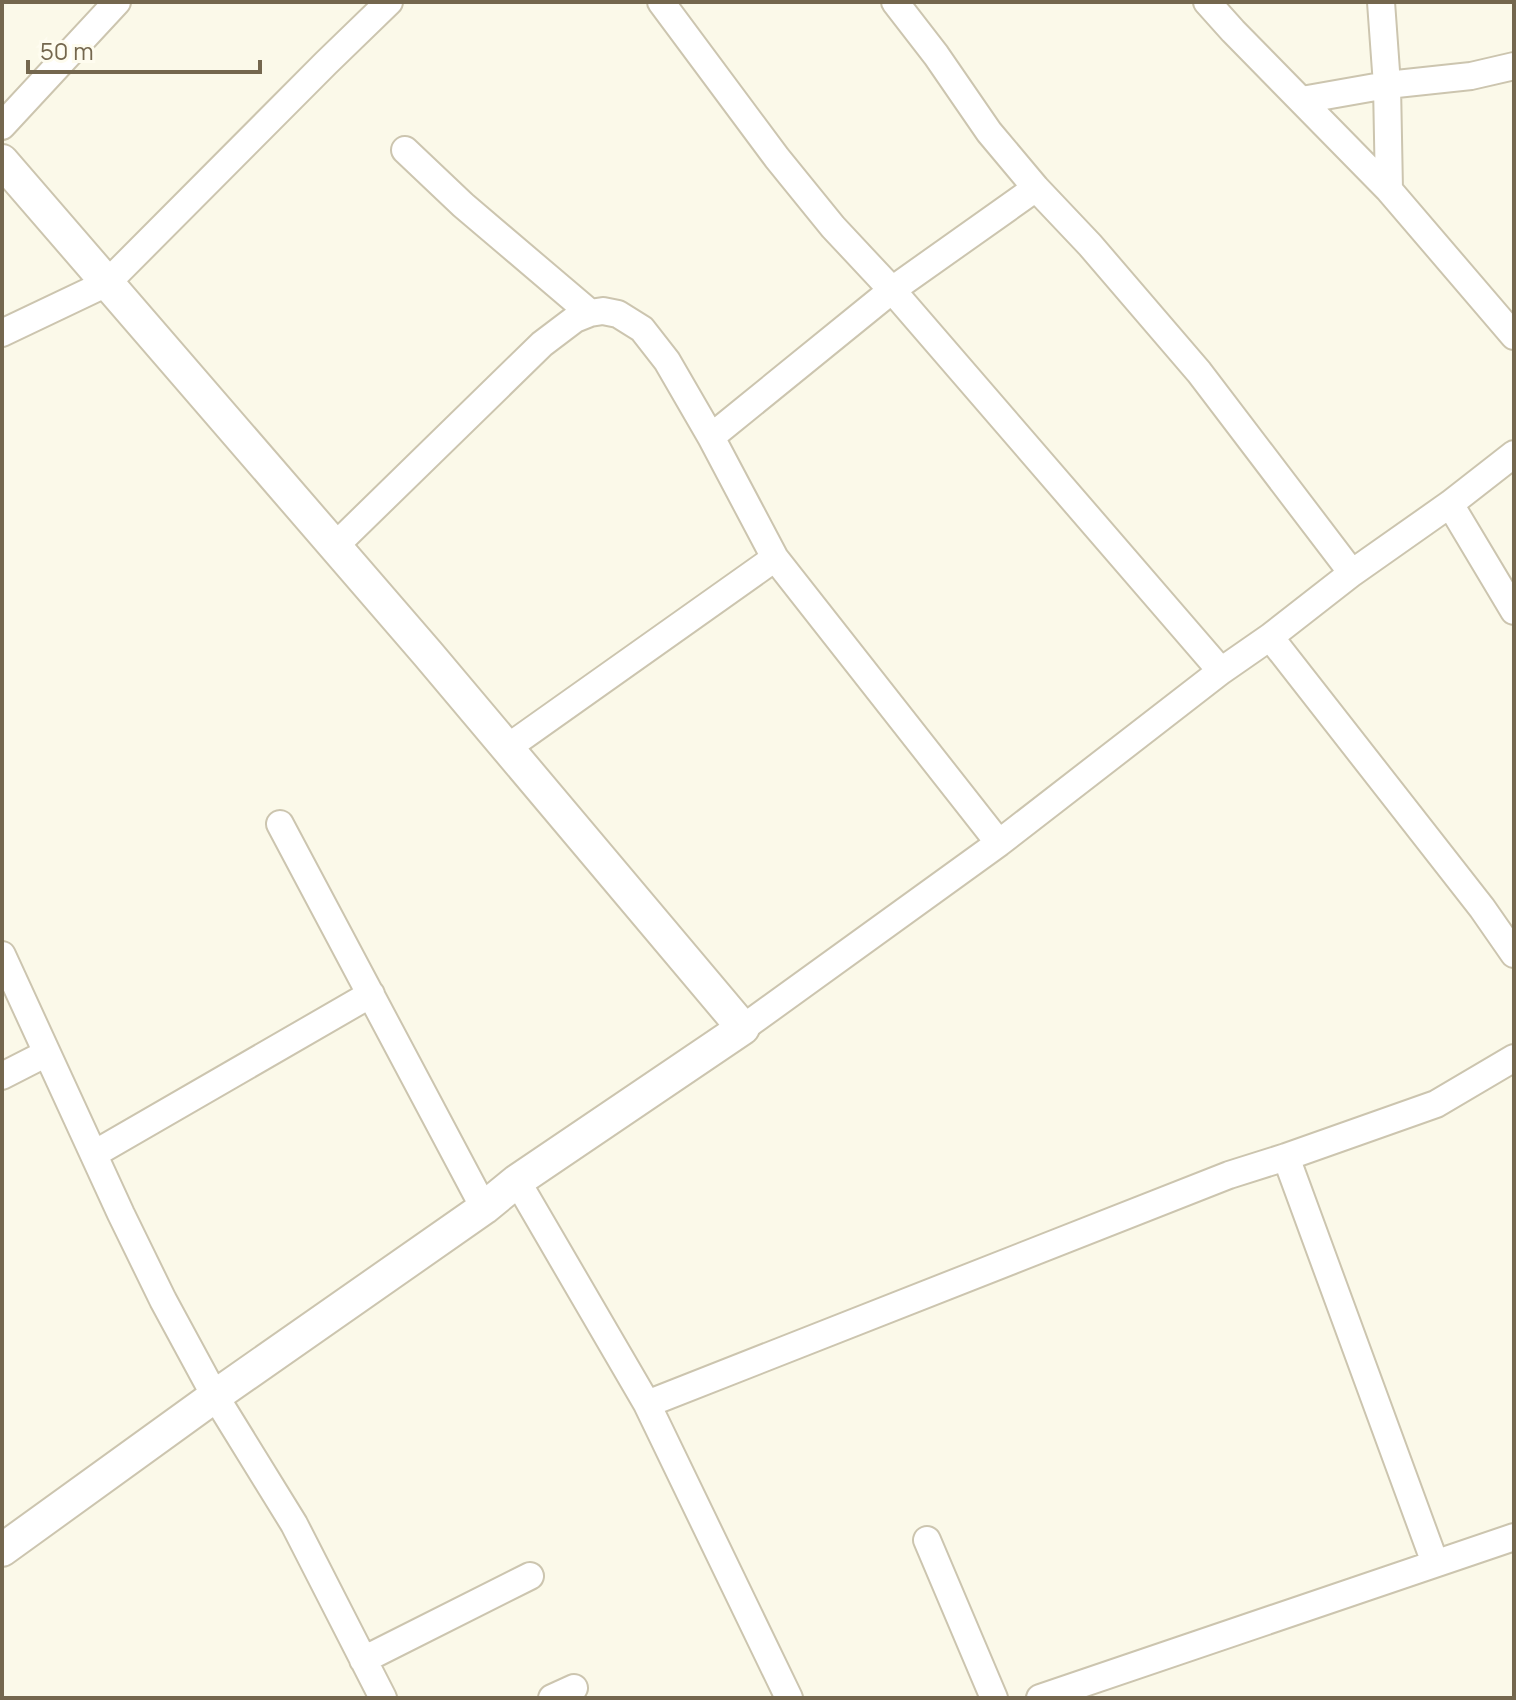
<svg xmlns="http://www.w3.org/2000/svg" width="1516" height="1700" font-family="Manrope,sans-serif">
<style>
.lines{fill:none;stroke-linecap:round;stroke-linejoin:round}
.minor-casing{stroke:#ccc5af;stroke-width:30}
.tertiary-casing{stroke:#ccc5af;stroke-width:36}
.minor{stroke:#fff;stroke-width:26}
.tertiary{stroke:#fff;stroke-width:32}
</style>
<rect width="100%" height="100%" fill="#fbf9e9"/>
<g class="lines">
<g class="minor-casing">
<path id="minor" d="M661,2L777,158L833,227L892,290L1221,671
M895,2L936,55L989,132L1036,188L1090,245L1199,372L1352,573
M1207,2L1233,31L1389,190L1514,336
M1381,2L1387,85L1389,190
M1302,100L1387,85L1471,76L1514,66
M2,126L117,2
M405,150L463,205L590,313
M2,333L107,283L326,63L389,2
M711,437L892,290L1036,188
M1450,504L1514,611
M334,547L542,344L575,319L590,313L603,311L618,314L642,329L667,361L711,437L775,558L999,843
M1270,637L1482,908L1514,954
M507,748L775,558
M280,824L484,1208
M2,955L121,1214L163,1300L215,1396L294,1524L383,1698
M743,1028L999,843L1221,671L1270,637L1352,573L1450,504L1514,454
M2,1076L47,1053
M94,1154L371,994
M1286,1157L1435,1563
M517,1181L647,1404L789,1698
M647,1404L1229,1175L1286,1157L1436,1104L1514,1058
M927,1540L994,1698
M363,1660L530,1576
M552,1698L574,1688
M1040,1698L1514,1537"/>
</g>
<g class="tertiary-casing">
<path id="tertiary" d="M2,161L428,654L743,1028L517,1181L484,1208L215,1396L2,1550"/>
</g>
<use href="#minor" class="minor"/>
<use href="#tertiary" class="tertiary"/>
</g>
<rect width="1516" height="1700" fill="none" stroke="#74674e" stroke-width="8"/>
<path d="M28 60v12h232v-12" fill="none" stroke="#74674e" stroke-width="4"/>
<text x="40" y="60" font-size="24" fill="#74674e" stroke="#fefcef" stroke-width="6" paint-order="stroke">50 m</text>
</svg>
